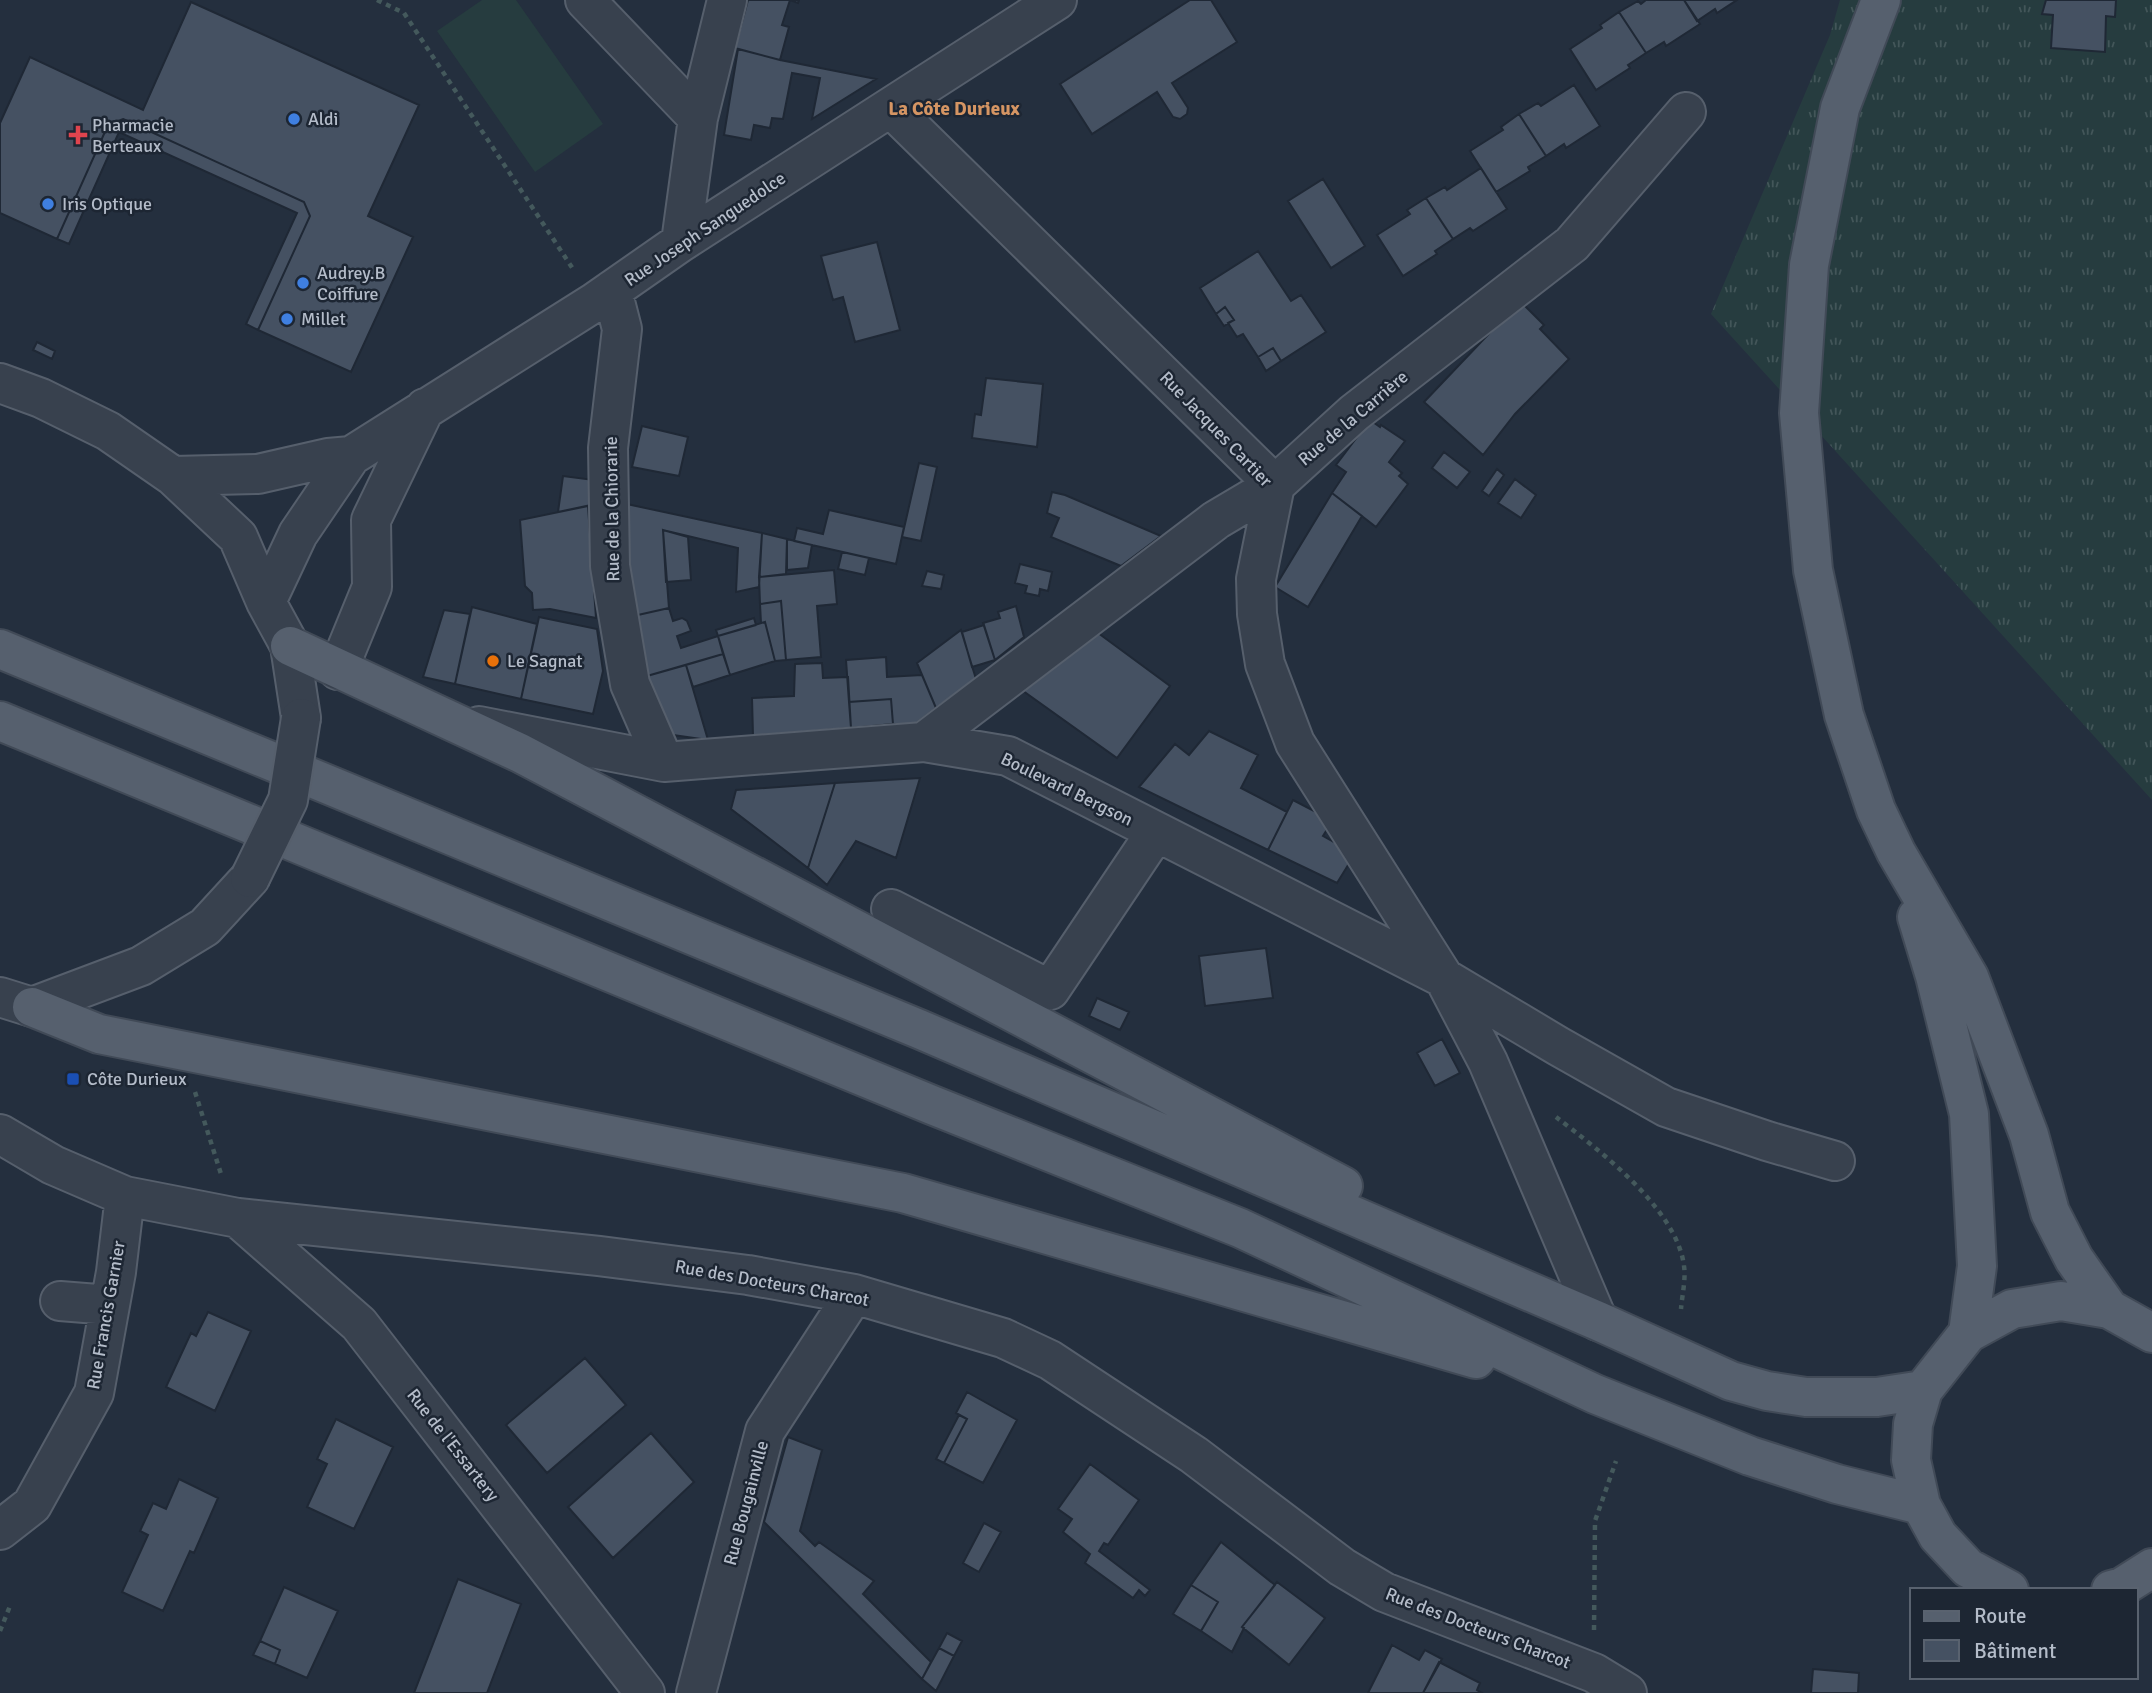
<svg xmlns="http://www.w3.org/2000/svg" width="2152" height="1693" font-family="Signika,sans-serif">
<style>
.grass{fill:url(#grass-tufts)}
.garden{fill:#263c3f}
.building{fill:#455162;stroke:#1f2835;stroke-width:2}
.lines{fill:none;stroke-linecap:round;stroke-linejoin:round}
.minor-casing{stroke:#565f6c;stroke-width:42}
.major-casing{stroke:#414a57;stroke-width:42}
.path{stroke:#44595c;stroke-width:4.5;stroke-dasharray:5 5;stroke-linecap:butt}
.minor{stroke:#38414e;stroke-width:38}
.major{stroke:#56606e;stroke-width:38}
.minor-bridge-casing{stroke:#565f6c;stroke-width:42;stroke-linecap:butt}
.minor-bridge{stroke:#38414e;stroke-width:38}
.shop-dot{fill:#3f7fe0;stroke:#1d2633;stroke-width:2.5}
.health-dot{fill:#e0444e;stroke:#1d2633;stroke-width:2.5}
.food-dot{fill:#e8710a;stroke:#1d2633;stroke-width:2.5}
.transit-dot{fill:#1a4fb4;stroke:#1d2633;stroke-width:2.5}
.labels{text-anchor:middle;stroke-width:5;stroke-linejoin:round;paint-order:stroke}
.poi-label{font-size:18px;fill:#b4bcc9;stroke:#1d2633;text-anchor:start}
.street-label{font-size:18px;fill:#b4bcc9;stroke:#1d2633}
.neighbourhood-label{font-size:19px;font-weight:bold;fill:#d59563;stroke:#1d2633}
</style>
<defs>
<pattern id="grass-tufts" width="24" height="20" patternUnits="userSpaceOnUse" patternTransform="scale(1.75)"><rect width="24" height="20" fill="#263c3f"/><path d="M3 7l-1-3M5 7V3M7 7l1-3M15 17l-1-3M17 17v-4M19 17l1-3" fill="none" stroke="#435659"/></pattern>
</defs>
<rect width="100%" height="100%" fill="#242f3e"/>
<path class="grass" d="M1840,0H2152V800L1711,314L1830,35Z"/>
<path class="garden" d="M482,0H516L603,124L535,172L437,31Z"/>
<path class="building" d="M748,0H799L798,3L790,0L782,25L789,27L780,60L735,48Z
M1190,0H1211L1237,42L1172,83L1188,108L1187,114L1180,119L1173,117L1157,92L1092,134L1060,84Z
M1646,0H1684L1700,24L1666,46L1664,42L1646,53L1619,12L1638,1L1641,4Z
M1684,0H1737L1717,13L1715,9L1697,21Z
M2046,0H2116L2115,17L2106,16L2105,52L2051,48L2053,15L2042,14Z
M191,2L419,105L368,216L413,237L351,372L258,330L310,216L304,202L123,119L108,125L57,239L0,213V123L30,57L143,110Z
M1619,12L1646,53L1628,65L1630,68L1596,90L1570,49L1602,28L1600,25Z
M738,49L780,60L876,79L812,119L820,78L792,73L783,119L772,118L770,128L754,125L751,140L724,135Z
M1574,85L1600,126L1566,148L1564,144L1546,156L1519,114L1538,103L1541,106Z
M1519,114L1546,156L1528,167L1530,171L1496,192L1470,151L1503,130L1501,127Z
M123,119L304,202L310,216L258,330L246,324L297,213L119,132L69,244L57,239L108,125Z
M1481,168L1507,209L1473,231L1470,228L1453,239L1426,198L1445,187L1447,190Z
M1323,179L1365,246L1331,268L1288,201Z
M1426,198L1453,239L1435,251L1437,254L1403,276L1377,235L1410,214L1407,210Z
M877,242L900,330L855,342L843,297L833,300L821,256Z
M1258,251L1291,301L1301,295L1326,332L1281,361L1273,348L1258,357L1243,334L1237,337L1228,323L1234,320L1225,307L1216,314L1200,288Z
M1520,301L1544,325L1540,329L1569,359L1515,414L1483,455L1424,402Z
M1225,307L1234,320L1224,326L1216,314Z
M37,342L55,351L52,359L33,350Z
M1273,348L1281,361L1266,371L1258,357Z
M986,378L1043,384L1037,447L972,438L975,414L981,415Z
M1370,420L1380,427L1381,425L1405,441L1389,462L1402,473L1399,476L1408,484L1376,527L1332,493L1346,472L1336,465Z
M642,426L688,437L679,476L632,467Z
M1444,452L1470,472L1457,488L1432,468Z
M919,463L937,467L921,541L902,537Z
M1497,469L1504,475L1489,496L1482,491Z
M563,476L594,480L591,505L558,512Z
M1515,479L1536,495L1521,518L1498,503Z
M1052,492L1065,495L1161,536L1121,566L1051,537L1059,518L1047,513Z
M1332,493L1362,516L1308,607L1275,587Z
M622,503L762,533L759,587L736,592L738,548L663,530L669,608L629,617Z
M588,506L596,618L550,609L533,610L532,593L525,586L520,520Z
M829,510L904,527L896,564L794,541L797,528L823,534Z
M663,530L688,537L691,580L666,582Z
M762,533L787,539L786,574L759,577Z
M787,539L812,545L808,568L787,570Z
M842,552L869,558L865,575L838,569Z
M1020,564L1052,572L1048,591L1040,589L1039,596L1025,593L1027,586L1015,583Z
M834,570L837,604L817,606L821,657L786,660L781,601L760,604L759,577Z
M927,571L944,575L941,589L922,586Z
M781,601L786,660L775,661L765,622L761,623L760,604Z
M1016,606L1024,637L995,660L983,623L1000,618L998,612Z
M472,607L537,624L521,699L455,684Z
M669,608L673,621L682,618L687,621L691,631L677,636L681,648L718,636L723,654L647,676L629,617Z
M444,610L470,614L455,684L423,677Z
M539,617L597,629L603,671L593,714L521,699Z
M754,618L756,625L718,636L716,630Z
M765,622L775,661L730,675L718,636Z
M984,625L995,660L972,667L962,632Z
M961,630L976,679L936,708L917,663Z
M1094,630L1170,686L1117,758L1019,688Z
M723,654L730,675L693,687L686,665Z
M886,657L887,677L922,675L936,708L915,724H893L891,699L849,702L846,660Z
M822,663L823,678L848,677L851,728L753,736L752,698L794,696L795,664Z
M686,665L708,740L666,734L647,676Z
M891,699L893,724L851,728L849,702Z
M1209,731L1258,755L1241,788L1287,812L1268,850L1139,787L1175,744L1189,755Z
M920,778L896,858L856,841L827,885L808,868L835,783Z
M835,783L808,868L731,809L736,790Z
M1293,800L1318,813L1328,828L1323,836L1339,845L1350,862L1337,883L1268,850Z
M1266,948L1273,998L1205,1006L1199,956Z
M1097,998L1129,1012L1120,1030L1089,1016Z
M1442,1039L1460,1073L1435,1086L1417,1053Z
M208,1312L251,1331L215,1411L166,1387L191,1333L196,1336Z
M585,1358L626,1405L547,1473L506,1425Z
M967,1392L1017,1420L983,1483L944,1463L967,1419L956,1413Z
M959,1415L967,1419L944,1463L936,1459Z
M336,1419L393,1447L354,1529L307,1507L327,1464L317,1459Z
M651,1433L694,1482L613,1558L568,1507Z
M788,1437L822,1450L800,1531L815,1546L819,1542L874,1581L863,1594L931,1662L922,1679L764,1522Z
M1090,1464L1139,1500L1108,1545L1104,1543L1099,1551L1150,1590L1145,1596L1139,1590L1133,1598L1085,1563L1090,1554L1063,1532L1072,1519L1058,1509Z
M179,1479L218,1498L194,1553L190,1551L163,1611L122,1592L148,1535L140,1531L153,1503L166,1509Z
M984,1523L1001,1532L979,1572L963,1563Z
M1221,1542L1275,1585L1242,1627L1244,1628L1232,1652L1201,1631L1218,1602L1191,1585Z
M458,1579L521,1604L487,1693H414Z
M1277,1582L1325,1618L1289,1665L1242,1627Z
M1191,1585L1218,1602L1201,1631L1173,1614Z
M284,1587L338,1611L307,1678L275,1664L280,1650L260,1641Z
M947,1633L962,1641L954,1656L939,1648Z
M260,1641L280,1650L275,1664L253,1655Z
M1392,1645L1419,1660L1425,1650L1442,1659L1423,1693H1368Z
M939,1648L954,1656L936,1691L922,1679Z
M1439,1662L1480,1683L1477,1690L1482,1693H1423Z
M1813,1669L1859,1673L1858,1693H1811Z"/>
<g class="lines">
<g class="minor-casing">
<path id="minor" d="M585,0L698,118
M891,108L1275,485L1256,579L1257,614L1265,664L1295,743L1444,978L1488,1062L1598,1321
M681,242L698,118L727,0
M612,290L622,329L608,448L610,566L630,684L664,762
M0,383L41,398L108,431L173,476L238,537L266,602L290,646L301,718
M173,476L258,474L328,458L351,456
M266,602L298,534L351,456L595,302L681,242L1057,0
M338,670L372,587L371,520L425,408
M479,726L664,762L924,742L1008,756L1444,978L1558,1046L1666,1107L1767,1141L1835,1161
M924,742L1216,520L1275,485L1354,413L1572,244L1686,112
M891,909L1050,990L1156,832
M0,997L32,1007L141,966L205,927L250,878
M0,1134L53,1165L125,1196L238,1218L599,1256L748,1275L854,1294L1003,1338L1050,1360L1194,1455L1342,1567L1384,1592L1594,1673L1627,1693
M238,1218L359,1324L645,1693
M60,1301L110,1305
M0,1530L32,1505L94,1393L116,1272L125,1196
M696,1693L765,1431L854,1294"/>
</g>
<g class="major-casing">
<path id="major" d="M1881,0L1840,108L1809,265L1799,413L1813,570L1844,715L1876,810L1896,852L1969,977L2029,1135L2050,1212L2074,1259L2109,1309
M290,646L520,753L1343,1186
M0,649L919,1029L1598,1321L1731,1381L1767,1391L1806,1397H1877L1923,1390
M0,721L932,1105L1240,1228L1595,1394L1750,1456L1837,1484L1921,1505
M1917,917L1935,976L1969,1114L1977,1266L1968,1333
M32,1007L99,1034L903,1193L1476,1359
M2009,1590L1968,1568L1938,1536L1921,1505L1911,1460L1913,1424L1923,1390L1968,1333L2012,1309L2061,1301L2109,1309L2152,1333
M2111,1590L2122,1587L2152,1568"/>
</g>
<path class="path" d="M377,0L404,13L573,269
M195,1092L221,1174
M1556,1117C1599,1150 1677,1209 1684,1266C1686,1279 1682,1296 1681,1309
M1594,1630L1595,1521L1616,1461
M0,1631L10,1606"/>
<use href="#minor" class="minor"/>
<use href="#major" class="major"/>
<g class="minor-bridge-casing">
<path id="minor-bridge" d="M250,878L288,800L301,718"/>
</g>
<use href="#minor-bridge" class="minor-bridge"/>
</g>
<g class="shop-dot">
<circle cx="294" cy="119" r="7"/>
<circle cx="48" cy="204" r="7"/>
<circle cx="303" cy="283" r="7"/>
<circle cx="287" cy="319" r="7"/>
</g>
<path class="health-dot" d="M74.5 124.5h7v7h7v7h-7v7h-7v-7h-7v-7h7z"/>
<circle class="food-dot" cx="493" cy="661" r="7"/>
<rect class="transit-dot" x="66" y="1072" width="14" height="14" rx="3.5"/>
<g class="labels">
<g class="poi-label">
<text x="308" y="125">Aldi</text>
<text x="92" y="131">Pharmacie<tspan x="92" dy="21">Berteaux</tspan></text>
<text x="62" y="210">Iris Optique</text>
<text x="317" y="279">Audrey.B<tspan x="317" dy="21">Coiffure</tspan></text>
<text x="301" y="325">Millet</text>
<text x="507" y="667">Le Sagnat</text>
<text x="87" y="1085">Côte Durieux</text>
</g>
<g class="street-label">
<text transform="translate(705 229) rotate(-34)" y="6">Rue Joseph Sanguedolce</text>
<text transform="translate(1353 418) rotate(-40)" y="6">Rue de la Carrière</text>
<text transform="translate(1216 429) rotate(46)" y="6">Rue Jacques Cartier</text>
<text transform="translate(612 509) rotate(-91)" y="6">Rue de la Chiorarie</text>
<text transform="translate(1067 789) rotate(26)" y="6">Boulevard Bergson</text>
<text transform="translate(772 1283) rotate(10)" y="6">Rue des Docteurs Charcot</text>
<text transform="translate(106 1315) rotate(-80)" y="6">Rue Francis Garnier</text>
<text transform="translate(453 1445) rotate(52)" y="6">Rue de l'Essartery</text>
<text transform="translate(746 1503) rotate(-75)" y="6">Rue Bougainville</text>
<text transform="translate(1478 1628) rotate(21)" y="6">Rue des Docteurs Charcot</text>
</g>
<g class="neighbourhood-label">
<text x="954" y="115">La Côte Durieux</text>
</g>
</g>
<rect x="1910" y="1588" width="228" height="91" fill="#1d2633" stroke="#59626f" stroke-width="2"/>
<rect x="1924" y="1611" width="35" height="10" fill="#56606e" stroke="#59626f" stroke-width="2"/>
<text x="1974" y="1623" font-size="21" fill="#b4bcc9">Route</text>
<rect x="1924" y="1640" width="35" height="21" fill="#455162" stroke="#59626f" stroke-width="2"/>
<text x="1974" y="1658" font-size="21" fill="#b4bcc9">Bâtiment</text>
</svg>
